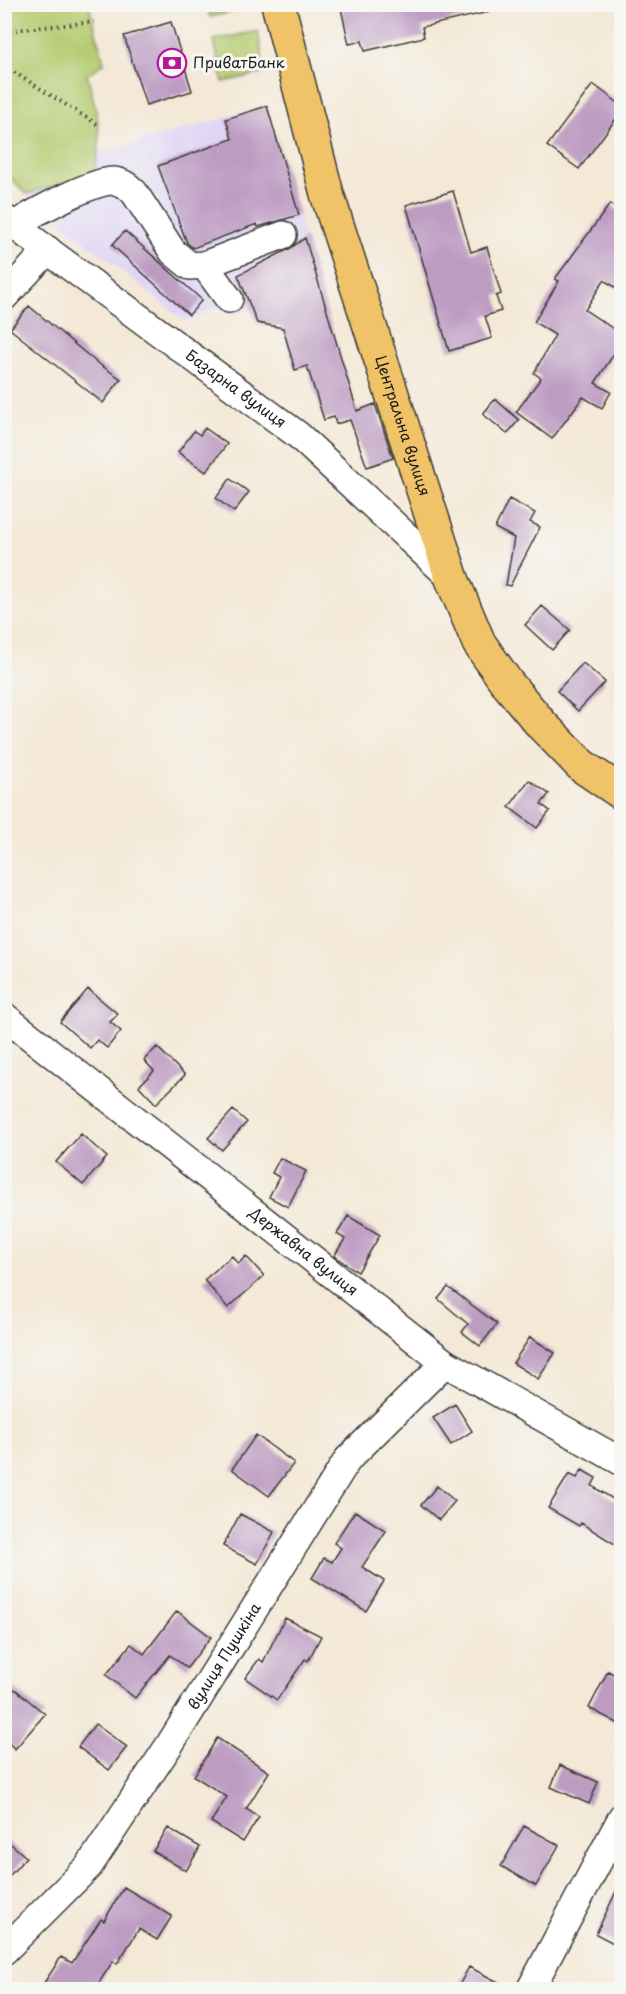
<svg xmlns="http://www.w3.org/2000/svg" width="626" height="1994" font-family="'Playpen Sans',sans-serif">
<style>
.built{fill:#dfd5f5}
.green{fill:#b4ca6e;stroke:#687345;stroke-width:1.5}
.building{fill:#bd9cc2}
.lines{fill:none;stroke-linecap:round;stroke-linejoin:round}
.minor-casing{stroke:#3c3b38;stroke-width:30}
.major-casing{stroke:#3c3b38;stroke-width:36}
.path{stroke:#3c3b38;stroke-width:4;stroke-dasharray:1.5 4.5;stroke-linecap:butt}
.minor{stroke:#fff;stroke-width:27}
.major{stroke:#f0c369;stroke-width:33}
.labels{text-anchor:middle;stroke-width:6;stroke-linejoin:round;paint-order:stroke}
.poi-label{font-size:15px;fill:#1c1c1c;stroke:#f6f6f2;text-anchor:start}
.street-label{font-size:15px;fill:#1c1c1c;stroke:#f6f6f2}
</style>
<rect width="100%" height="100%" fill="#f6f6f2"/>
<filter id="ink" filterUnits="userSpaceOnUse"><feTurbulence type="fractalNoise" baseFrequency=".0167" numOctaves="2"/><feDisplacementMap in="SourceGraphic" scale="12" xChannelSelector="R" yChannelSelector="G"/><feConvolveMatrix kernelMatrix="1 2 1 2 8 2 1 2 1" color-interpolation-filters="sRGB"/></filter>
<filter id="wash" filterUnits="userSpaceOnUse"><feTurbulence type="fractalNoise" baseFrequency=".008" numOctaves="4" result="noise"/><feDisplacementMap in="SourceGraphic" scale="24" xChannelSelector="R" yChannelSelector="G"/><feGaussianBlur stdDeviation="1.35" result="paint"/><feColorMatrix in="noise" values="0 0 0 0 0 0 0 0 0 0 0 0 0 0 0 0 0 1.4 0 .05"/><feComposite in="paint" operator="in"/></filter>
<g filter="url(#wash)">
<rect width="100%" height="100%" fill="#f4e8d6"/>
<path class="built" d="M267,106L305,238L238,275L251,309L230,316L219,306L186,322L26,194L93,175L99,153Z"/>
<path class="green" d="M5,5H89L104,63L87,75C97,113 105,136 93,175L26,194L5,172Z
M217,5H249L250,8L210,17L208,11L218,9Z
M258,31L265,73L223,82L214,40Z"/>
<g id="blocks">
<path class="building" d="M340,4H488L489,12L422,27L424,37L365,51L362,41L349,44Z
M171,22L192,91L146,105L124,36Z
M593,84L621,105V112L579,169L547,146Z
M267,106L299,215L258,227L257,224L193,248L187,243L158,166L232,139L226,119Z
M453,191L471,252L487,247L501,294L496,296L501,311L485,316L492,338L449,351L406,205Z
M610,204L621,213V291L604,280L585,310L621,334V343L595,383L611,392L602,408L583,397L552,439L516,412L541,378L534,373L555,335L534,322L559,281L555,279Z
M125,231L202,300L189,315L112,245Z
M305,238L357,411L375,404L393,458L367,467L350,420L336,424L334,417L324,420L307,366L295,370L283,328L257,323L238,275L289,249Z
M29,306L96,362L121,379L103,403L10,329Z
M495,399L519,420L507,434L483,414Z
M205,428L227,444L206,472L178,452L194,431L200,435Z
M230,479L249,492L234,512L216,498Z
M509,499L535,513L530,522L540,527L510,586L506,585L514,538L495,528Z
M542,606L570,630L552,650L525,625Z
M583,663L605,682L578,711L557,691Z
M529,780L549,794L541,804L550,811L537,828L509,807Z
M88,989L118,1014L110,1022L121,1031L107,1048L97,1040L90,1048L60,1022Z
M157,1047L185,1075L156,1104L139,1086L154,1071L144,1060Z
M233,1110L247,1122L222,1150L208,1138Z
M81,1134L107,1157L83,1185L56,1162Z
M280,1158L306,1171L288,1207L269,1197L279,1177L272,1173Z
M348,1216L380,1235L358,1272L334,1256L345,1239L337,1234Z
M232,1256L238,1264L246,1256L264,1276L228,1308L204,1280Z
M448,1287L497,1324L480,1346L462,1332L468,1324L438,1299Z
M530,1337L555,1353L538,1379L513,1363Z
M455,1404L472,1431L451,1445L433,1418Z
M256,1435L294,1463L269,1496L232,1469Z
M582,1470L596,1478L592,1486L621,1504V1548L581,1523L579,1526L548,1508L569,1474L577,1478Z
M437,1486L455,1501L439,1520L421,1505Z
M355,1511L386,1531L362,1567L384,1581L366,1611L312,1578L324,1558L332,1562L341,1548L334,1543Z
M240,1514L274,1532L257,1564L223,1546Z
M177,1611L211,1637L187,1668L170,1655L135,1698L106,1675L131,1644L144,1654Z
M285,1618L321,1636L308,1661L305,1659L277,1700L245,1678L259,1659L263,1662Z
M608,1671L621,1678V1725L589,1708Z
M15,1689L45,1714L15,1749L4,1739V1700Z
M95,1724L127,1747L109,1770L78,1747Z
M217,1738L269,1772L246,1809L259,1817L243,1842L211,1822L227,1797L194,1776Z
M560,1765L598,1782L589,1804L551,1787Z
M524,1826L559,1845L536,1886L501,1866Z
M168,1828L200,1847L186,1871L153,1851Z
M4,1838L26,1857L4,1882Z
M621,1881V1947L596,1934Z
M124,1887L172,1916L157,1940L139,1929L117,1964L113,1961L95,1989H40L61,1957L72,1963L101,1919L104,1921Z
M469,1967L512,1989H457Z"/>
</g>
</g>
<g filter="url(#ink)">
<use href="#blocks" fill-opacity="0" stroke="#3c3b38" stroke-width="1.5"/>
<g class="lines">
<g class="minor-casing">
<g id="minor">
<path id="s1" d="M4,218L298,435L452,579"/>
<path d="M14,225C34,213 93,180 114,181C123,182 129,187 134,192L173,252L190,266L204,265L283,235"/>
<path d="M204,265L229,299"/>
<path d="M4,297L48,250"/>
<path id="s2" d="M4,1016L445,1363L622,1462"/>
<path id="s3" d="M4,1951L89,1866L170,1744L348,1459L445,1363"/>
<path d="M530,1990L622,1817"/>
</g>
</g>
<g class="major-casing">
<g id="major">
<path id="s4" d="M278,4L327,194L452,579L479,643L507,683L542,725L582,766L622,793"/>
</g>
</g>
<path class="path" d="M4,31L94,22
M4,66L100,126"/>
<use href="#minor" class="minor"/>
<use href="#major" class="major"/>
</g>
</g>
<defs>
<g id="bank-ring" transform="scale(1.5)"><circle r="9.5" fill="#f6f6f2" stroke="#b5179e" stroke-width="1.5"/><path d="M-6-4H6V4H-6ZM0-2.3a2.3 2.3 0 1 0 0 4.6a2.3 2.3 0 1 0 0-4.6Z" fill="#b5179e"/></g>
</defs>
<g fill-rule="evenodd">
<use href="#bank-ring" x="172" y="63"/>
</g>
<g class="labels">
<g class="poi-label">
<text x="193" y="68">ПриватБанк</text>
</g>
<g class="street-label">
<text dy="5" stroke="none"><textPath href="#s1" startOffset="288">Базарна вулиця</textPath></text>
<text dy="5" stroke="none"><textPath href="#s4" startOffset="440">Центральна вулиця</textPath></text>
<text dy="5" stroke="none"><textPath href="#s2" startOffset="381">Державна вулиця</textPath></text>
<text dy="5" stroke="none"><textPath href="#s3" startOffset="370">вулиця Пушкіна</textPath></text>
</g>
</g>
<rect width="626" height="1994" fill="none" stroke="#f6f6f2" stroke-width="24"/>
</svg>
